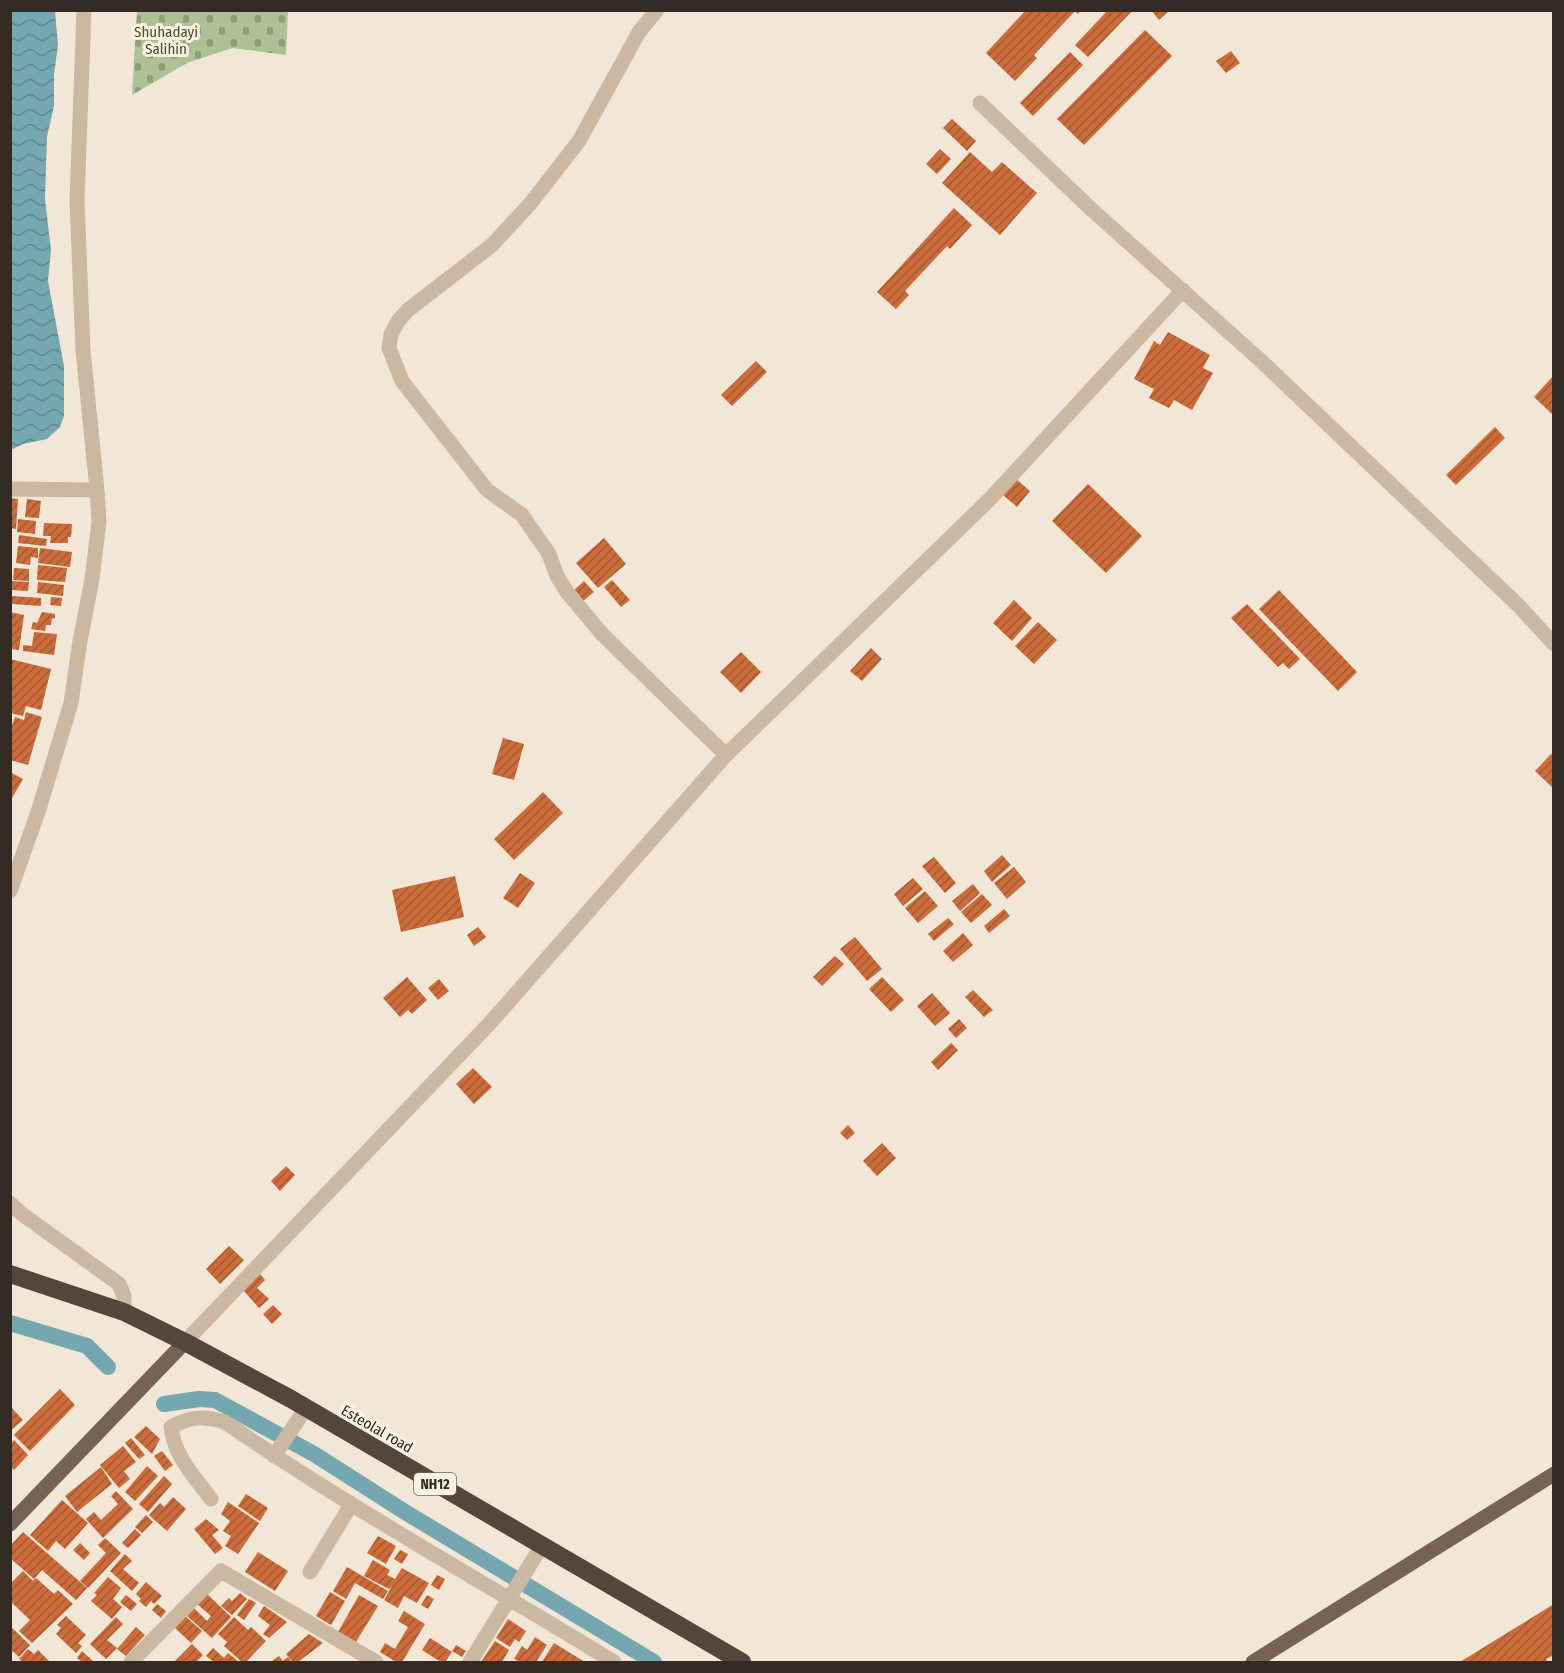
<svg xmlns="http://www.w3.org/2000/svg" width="1564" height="1673" font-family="'Fira Sans Condensed',sans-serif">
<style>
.cemetery{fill:url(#cemetery-stones)}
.water{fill:url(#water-waves)}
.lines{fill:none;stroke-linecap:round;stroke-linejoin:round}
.canal{stroke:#74a7b0;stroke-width:16}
.building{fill:url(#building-hatch)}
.minor{stroke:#cab8a2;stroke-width:15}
.major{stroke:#776355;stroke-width:15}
.highway{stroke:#55463b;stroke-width:18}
.labels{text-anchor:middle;stroke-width:6;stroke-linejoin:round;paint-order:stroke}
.shield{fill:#faf1e2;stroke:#6f665e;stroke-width:1.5}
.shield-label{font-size:14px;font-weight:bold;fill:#342b25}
.park-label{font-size:15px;fill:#3f5327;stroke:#faf1e2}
.street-label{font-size:15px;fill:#342b25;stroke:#faf1e2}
</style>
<defs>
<pattern id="cemetery-stones" width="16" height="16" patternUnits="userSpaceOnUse" patternTransform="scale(1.5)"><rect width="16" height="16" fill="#aec196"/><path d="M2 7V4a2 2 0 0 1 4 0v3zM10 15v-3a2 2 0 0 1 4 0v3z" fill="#8e9d7a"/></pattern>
<pattern id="water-waves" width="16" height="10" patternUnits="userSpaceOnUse" patternTransform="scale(1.5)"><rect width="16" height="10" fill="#74a7b0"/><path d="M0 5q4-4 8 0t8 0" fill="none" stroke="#60888f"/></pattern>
<pattern id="building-hatch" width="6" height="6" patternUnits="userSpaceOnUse" patternTransform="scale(1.5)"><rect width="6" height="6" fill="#cc6c3a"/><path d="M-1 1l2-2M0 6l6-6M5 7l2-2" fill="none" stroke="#a65931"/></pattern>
</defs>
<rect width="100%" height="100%" fill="#f2e7d6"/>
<path class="cemetery" d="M137,11H288L286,55L232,48L187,63L132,95Z"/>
<path class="water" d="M11,10L55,11L58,45L54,75V106L47,137L45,199L51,250L48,281L64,366V416L60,427L47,439L23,444L11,450Z"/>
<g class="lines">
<path class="canal" d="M10,1323L87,1346L108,1367
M164,1404L199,1399L215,1400L314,1454L405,1512L654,1662"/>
</g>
<path class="building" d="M1026,10H1081L1078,14L1075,11L1034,55L1037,58L1015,81L986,53Z
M1108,10H1133L1088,57L1075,45Z
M1151,10H1170L1159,20Z
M1145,30L1172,56L1084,145L1057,119Z
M1231,51L1240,63L1226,73L1216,61Z
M1070,52L1083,65L1033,116L1020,103Z
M952,119L976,141L967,151L943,128Z
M940,149L951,159L937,174L926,164Z
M970,152L992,172L1002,162L1037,193L1000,235L942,183Z
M954,208L972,225L950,249L947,246L905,291L909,295L896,309L877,292Z
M1168,332L1210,355L1203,368L1213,373L1192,410L1174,400L1169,408L1149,398L1154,389L1134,379L1154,341L1160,345Z
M756,361L767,372L732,406L721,395Z
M1554,375V412L1552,414L1534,397Z
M1495,427L1505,438L1456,485L1446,475Z
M1016,479L1030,491L1017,507L1003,495Z
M1088,484L1142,536L1106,573L1052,521Z
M10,498L18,499L16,529L10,528Z
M27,499L41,501L39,518L25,517Z
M18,519L36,521L35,534L17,532Z
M44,523L72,524L71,537H68V543H50L51,536H43Z
M19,535L47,539L46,546L18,543Z
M604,538L626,564L598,588L576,563Z
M18,546L38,548V558L31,557L30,565L16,563Z
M40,548L72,552L70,567L38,563Z
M38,565L67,568L65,582L37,580Z
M14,568L29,569V581L13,580Z
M612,580L630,600L621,607L604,587Z
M12,581L29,582L28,591L11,590Z
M584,581L594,592L583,601L574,590Z
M38,582L64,585L63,596L37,593Z
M1279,590L1357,672L1338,691L1259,609Z
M12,596L41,598V606L12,604Z
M51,597L62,598L61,606L50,605Z
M1014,600L1032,618L1012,641L993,623Z
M1247,604L1300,659L1289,669L1283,663L1278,667L1231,618Z
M10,612L24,615L19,650L10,649Z
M42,612L55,614V619L52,618L51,625H46L45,631L31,629L33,622L37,623Z
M1038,622L1057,640L1034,664L1015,646Z
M34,632L57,634L54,655L23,651V645L32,646Z
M871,648L882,659L862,681L850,671Z
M741,652L761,672L741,693L720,672Z
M10,659L51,669L41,710L26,706L23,716L10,713Z
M26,712L42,717L28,765L10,760V731L15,717L24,720Z
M503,738L524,744L514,780L492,774Z
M1551,754L1554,756V789L1535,771Z
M10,772L23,779L12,798L10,797Z
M543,792L563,813L514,860L494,839Z
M1002,855L1011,865L992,882L984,871Z
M934,857L956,883L945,893L922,866Z
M1014,867L1026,882L1007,899L994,883Z
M520,873L535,883L518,908L503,898Z
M455,876L464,917L401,932L392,890Z
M913,878L923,889L903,906L894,894Z
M973,884L980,893L960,911L952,901Z
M925,891L938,906L918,923L905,908Z
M982,894L992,905L971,923L961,912Z
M1004,909L1010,916L989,933L984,926Z
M948,918L954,924L934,941L928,934Z
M478,927L486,937L474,946L467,935Z
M963,933L973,945L953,962L943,951Z
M855,937L882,969L867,981L840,949Z
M835,956L844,964L822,986L813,977Z
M407,977L427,1000L412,1014L408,1010L400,1017L383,998Z
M882,977L904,1000L891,1012L869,989Z
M439,979L449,991L438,1000L428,988Z
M973,990L993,1010L984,1017L965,997Z
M932,993L950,1013L935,1026L917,1006Z
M959,1019L967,1028L956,1038L948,1029Z
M951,1043L958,1050L938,1070L931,1062Z
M473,1068L492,1087L474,1104L456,1084Z
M848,1125L855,1133L847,1140L840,1133Z
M882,1143L896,1158L877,1176L863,1161Z
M286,1166L295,1175L280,1191L271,1181Z
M229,1246L244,1260L220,1284L206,1269Z
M260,1274L265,1280L257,1288L269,1299L259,1308L243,1290Z
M273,1305L282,1314L272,1324L263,1314Z
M60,1389L75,1405L30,1451L14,1435Z
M10,1406L23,1420L10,1431Z
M146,1426L160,1439L152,1454L134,1437Z
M131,1438L145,1455L139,1459L125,1443Z
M14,1440L28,1455L14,1470L10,1467V1444Z
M123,1446L136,1462L124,1471L130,1479L119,1488L100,1465Z
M162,1451L173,1465L165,1471L154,1456Z
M147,1466L158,1476L135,1501L125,1492Z
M101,1467L112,1484L77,1512L65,1496Z
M164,1476L172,1484L148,1512L139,1504Z
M116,1491L133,1509L103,1538L86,1519L94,1512L101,1520L118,1504L111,1496Z
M246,1494L268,1508L260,1521L238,1506Z
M173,1497L186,1509L167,1531L149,1515L160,1503L164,1507Z
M62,1500L88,1523L65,1549L56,1541L48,1551L30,1535Z
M228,1502L259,1523L238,1554L225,1546L231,1536L223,1531L230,1521L221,1514Z
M146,1515L153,1522L142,1533L135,1527Z
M206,1519L219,1530L212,1535L223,1548L215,1554L194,1529Z
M135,1529L141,1535L128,1548L122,1543Z
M23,1532L87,1588L76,1600L42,1570L34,1579L10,1558V1546Z
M378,1536L396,1546L386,1564L367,1553Z
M105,1538L121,1553L88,1588L80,1581L106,1553L98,1545Z
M80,1543L90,1553L84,1560L73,1550Z
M400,1550L408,1554L402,1564L394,1559Z
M258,1552L288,1571L275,1591L245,1572Z
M125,1554L132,1561L123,1569L139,1583L132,1591L110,1571Z
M373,1560L390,1570L387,1575L395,1579L402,1568L429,1583L417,1603L404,1596L398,1608L384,1600L392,1586L389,1589L364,1576Z
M347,1567L388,1591L383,1599L355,1583L346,1599L333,1591Z
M23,1571L33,1581L36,1578L54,1594L58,1590L73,1604L32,1643L19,1631L30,1620L10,1601V1584Z
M437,1575L445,1579L439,1590L431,1585Z
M108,1577L121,1588L113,1599L122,1607L112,1619L91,1601L97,1595L94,1593Z
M146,1582L162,1596L154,1604L151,1601L146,1607L139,1601L141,1599L136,1594Z
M330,1592L345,1601L331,1625L316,1616Z
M206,1593L231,1617L212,1638L187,1616L194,1608L207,1621L211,1616L197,1604Z
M240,1593L247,1599L232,1615L221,1606L229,1598L232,1601Z
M126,1595L137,1604L131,1611L120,1602Z
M359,1595L378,1606L356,1642L338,1632Z
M427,1595L434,1599L428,1609L421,1605Z
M249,1599L256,1603L244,1620L237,1615Z
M157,1604L166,1611L161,1618L152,1610Z
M1554,1604V1655L1546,1659L1548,1662H1460Z
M264,1606L287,1622L269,1638L263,1634L270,1625L258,1616Z
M404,1611L425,1624L402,1662H396L380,1652L385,1643L395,1649L408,1627L398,1621Z
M66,1616L86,1635L78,1643L82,1646L76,1653L56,1634L61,1628L57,1625Z
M185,1616L202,1631L191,1643L175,1628Z
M116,1617L123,1624L107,1640L117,1648L106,1659L90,1644Z
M234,1617L248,1630L251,1627L266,1641L246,1662H242L224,1646L227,1642L218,1634Z
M508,1619L526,1631L519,1642L515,1639L510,1647L496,1638Z
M10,1626L30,1645L19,1657L10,1649Z
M136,1627L145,1635L126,1656L117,1649Z
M309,1634L323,1643L298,1662H293L286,1654Z
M535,1637L547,1645L536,1662H521L514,1659L522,1646L527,1650Z
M430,1638L452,1652L445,1662H441L422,1650Z
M495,1641L509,1650L502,1662H481Z
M554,1643L585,1662H542Z
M192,1644L203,1655L196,1662H174Z
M456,1645L466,1651L462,1657L452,1651Z
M213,1648L224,1658L228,1653L239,1662H214L206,1656Z
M28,1649L34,1654L38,1650L49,1661L23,1662L19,1659Z
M82,1651L94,1662H82L77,1658Z
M279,1656L283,1661L288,1657L292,1662H271Z"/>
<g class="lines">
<path class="minor" d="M657,10L639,32L579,141L530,204L492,245L408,310L399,320L391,334L389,348L402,381L487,490L522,515L549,554L557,576L567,592L602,634L726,755
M980,103L1091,209L1259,359L1518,605L1554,644
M10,489L97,490
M10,891L38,812L71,703L80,641L92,579L99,522L97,490L83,350L77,201L84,10
M10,1203L22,1214L119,1284L124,1296V1312
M185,1342L490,1023L726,755L989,500L1183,290
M274,1456L306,1408
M211,1499C194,1476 174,1456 171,1427C191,1416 203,1416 225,1422C351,1509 484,1582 614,1662
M310,1572L351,1505
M131,1662L221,1571L376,1662
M470,1662L541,1547"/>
<path class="major" d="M10,1524L185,1342
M1253,1662L1554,1474"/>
<path class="highway" d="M10,1274L124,1312L185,1342L291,1399L742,1662"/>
</g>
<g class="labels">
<rect class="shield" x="414" y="1473" width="42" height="22" rx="4.5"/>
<g class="shield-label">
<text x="435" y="1489">NH12</text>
</g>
<g class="park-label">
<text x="166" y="37">Shuhadayi<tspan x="166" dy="17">Salihin</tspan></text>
</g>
<g class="street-label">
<text transform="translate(377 1429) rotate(30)" y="5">Esteolal road</text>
</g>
</g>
<rect width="1564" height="1673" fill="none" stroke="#342b25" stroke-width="24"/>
</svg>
